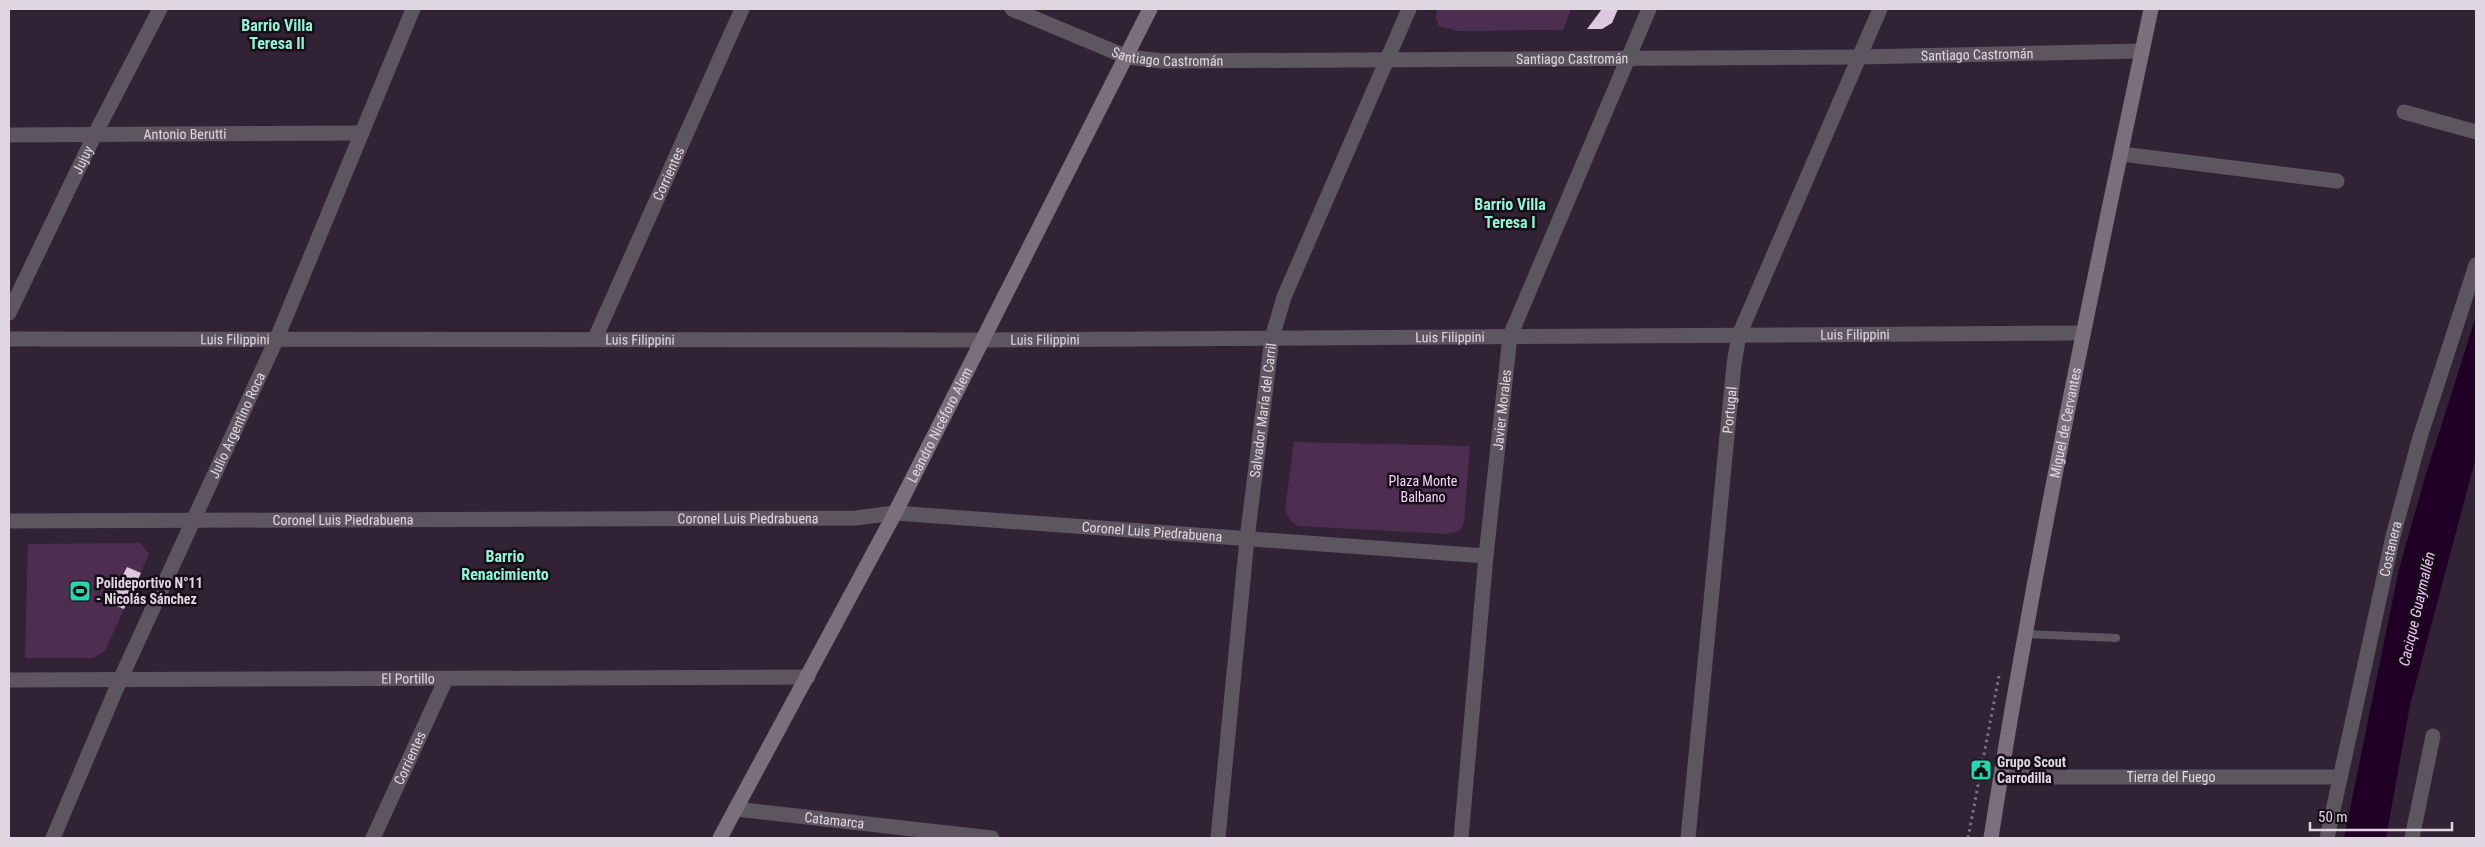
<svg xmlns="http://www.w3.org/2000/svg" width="2485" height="847" font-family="'Roboto Condensed',sans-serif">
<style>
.green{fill:#4d2e51}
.water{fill:#200025}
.building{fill:#dec8e0}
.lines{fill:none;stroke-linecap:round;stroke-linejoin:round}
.path{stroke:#7e7080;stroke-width:3;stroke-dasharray:2.5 4;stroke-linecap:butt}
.lane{stroke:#5d555f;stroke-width:8}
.street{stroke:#5d555f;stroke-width:15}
.secondary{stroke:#7b6e7d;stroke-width:15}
.labels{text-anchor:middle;stroke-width:5;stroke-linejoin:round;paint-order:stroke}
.street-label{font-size:14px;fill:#e0d6e2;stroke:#160e17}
.park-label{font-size:14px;fill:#f6d1fb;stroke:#160e17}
.poi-label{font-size:14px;font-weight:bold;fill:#e0d6e2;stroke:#160e17;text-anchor:start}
.water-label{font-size:15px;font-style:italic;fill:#f3c2fa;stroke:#160e17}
.quarter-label{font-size:16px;font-weight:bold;fill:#94f3d6;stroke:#160e17}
</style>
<rect width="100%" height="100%" fill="#322235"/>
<path class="green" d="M1437,9H1571L1563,30L1458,31L1439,26L1436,18Z
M1294,442L1470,446L1464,522L1460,531L1447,534L1298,526L1289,519L1285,509Z
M140,543L149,554L105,651L93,658H25L28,544Z"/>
<path class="water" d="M2476,316V457L2410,705L2386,838H2344L2399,569L2426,474Z"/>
<path class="building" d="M1602,9H1618L1612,23L1602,29H1587Z
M127,567L141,573L124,609L109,603Z"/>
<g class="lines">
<path class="path" d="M1968,838L1999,676"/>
<path class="lane" d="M2027,634L2116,638"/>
<g class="street">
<path id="s1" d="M1012,9L1127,57L1163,61L1859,57L2142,51"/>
<path d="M2404,112L2476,132"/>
<path id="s2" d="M9,135L362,133"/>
<path d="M2122,154L2337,181"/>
<path id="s3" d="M9,313L95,134L160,9"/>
<path id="s4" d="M595,338L742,9"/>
<path id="s5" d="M9,339L982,340L2083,333"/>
<path id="s6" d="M9,521L855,518L895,513L1486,556"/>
<path id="s7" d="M9,680L808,677"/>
<path id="s8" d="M2002,777H2339"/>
<path id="s9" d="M735,809L992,838"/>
<path id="s10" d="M53,838L120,680L277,338L413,9"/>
<path id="s11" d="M373,838L446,679"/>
<path id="s12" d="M1218,838L1247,539L1272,338L1284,297L1409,9"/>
<path id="s13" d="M1461,838L1486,556L1510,336L1649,9"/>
<path id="s14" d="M1688,838L1734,364L1739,335L1880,9"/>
<path id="s15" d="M2327,838L2393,536L2420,437L2476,265"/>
<path d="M2412,838L2433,736"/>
</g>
<g class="secondary">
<path id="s16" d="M720,838L895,513L1150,9"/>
<path id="s17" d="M1991,838C2034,560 2093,284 2151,9"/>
</g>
</g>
<defs>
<g id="stadium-square" transform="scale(1.125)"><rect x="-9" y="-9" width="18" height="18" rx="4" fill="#28d5ad" stroke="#160e17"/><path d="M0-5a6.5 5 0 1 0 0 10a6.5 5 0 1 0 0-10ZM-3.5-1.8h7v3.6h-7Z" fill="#111"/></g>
<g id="civic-square" transform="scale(1.125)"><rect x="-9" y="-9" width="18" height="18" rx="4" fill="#28d5ad" stroke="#160e17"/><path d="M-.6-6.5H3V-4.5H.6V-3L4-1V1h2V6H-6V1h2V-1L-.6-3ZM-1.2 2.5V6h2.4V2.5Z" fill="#111"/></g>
</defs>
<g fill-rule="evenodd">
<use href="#stadium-square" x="80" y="591"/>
<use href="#civic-square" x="1981" y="770"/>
</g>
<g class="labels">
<g class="street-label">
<text dy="5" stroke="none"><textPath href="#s1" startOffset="975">Santiago Castromán</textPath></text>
<text dy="5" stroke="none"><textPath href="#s1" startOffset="165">Santiago Castromán</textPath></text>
<text dy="5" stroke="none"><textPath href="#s1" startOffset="570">Santiago Castromán</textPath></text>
<text dy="5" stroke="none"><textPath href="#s2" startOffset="176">Antonio Berutti</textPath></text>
<text dy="5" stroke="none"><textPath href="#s3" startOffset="170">Jujuy</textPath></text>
<text dy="5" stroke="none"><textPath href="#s4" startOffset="180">Corrientes</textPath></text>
<text dy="5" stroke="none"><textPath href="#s5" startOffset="1846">Luis Filippini</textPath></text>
<text dy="5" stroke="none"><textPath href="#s5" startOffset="1441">Luis Filippini</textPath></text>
<text dy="5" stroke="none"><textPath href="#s5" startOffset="226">Luis Filippini</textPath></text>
<text dy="5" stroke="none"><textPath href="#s5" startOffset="631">Luis Filippini</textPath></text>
<text dy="5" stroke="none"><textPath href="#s5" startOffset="1036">Luis Filippini</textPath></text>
<text dy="5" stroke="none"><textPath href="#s13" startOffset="430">Javier Morales</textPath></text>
<text dy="5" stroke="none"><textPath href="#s14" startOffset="430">Portugal</textPath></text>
<text dy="5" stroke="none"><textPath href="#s12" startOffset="430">Salvador María del Carril</textPath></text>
<text dy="5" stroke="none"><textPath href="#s17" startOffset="422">Miguel de Cervantes</textPath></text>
<text dy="5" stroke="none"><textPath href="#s10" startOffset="452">Julio Argentino Roca</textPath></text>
<text dy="5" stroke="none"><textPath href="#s16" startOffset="468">Leandro Nicéforo Alem</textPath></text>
<text dy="5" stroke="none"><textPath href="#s6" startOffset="739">Coronel Luis Piedrabuena</textPath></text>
<text dy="5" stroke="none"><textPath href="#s6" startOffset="334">Coronel Luis Piedrabuena</textPath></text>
<text dy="5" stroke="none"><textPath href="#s6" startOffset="1144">Coronel Luis Piedrabuena</textPath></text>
<text dy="5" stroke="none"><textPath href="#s15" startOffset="296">Costanera</textPath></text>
<text dy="5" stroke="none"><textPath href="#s7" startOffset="399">El Portillo</textPath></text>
<text dy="5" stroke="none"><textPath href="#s11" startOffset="88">Corrientes</textPath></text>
<text dy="5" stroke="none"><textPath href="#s8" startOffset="169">Tierra del Fuego</textPath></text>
<text dy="5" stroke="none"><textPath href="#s9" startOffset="100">Catamarca</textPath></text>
</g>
<g class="park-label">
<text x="1423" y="486">Plaza Monte<tspan x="1423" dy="16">Balbano</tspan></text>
</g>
<g class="poi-label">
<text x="96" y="588">Polideportivo N°11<tspan x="96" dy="16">- Nicolás Sánchez</tspan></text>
<text x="1997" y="767">Grupo Scout<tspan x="1997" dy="16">Carrodilla</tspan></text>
</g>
<g class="water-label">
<text transform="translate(2417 609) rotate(-77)" y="5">Cacique Guaymallén</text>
</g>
<g class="quarter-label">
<text x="277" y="31">Barrio Villa<tspan x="277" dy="18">Teresa II</tspan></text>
<text x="1510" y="210">Barrio Villa<tspan x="1510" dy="18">Teresa I</tspan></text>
<text x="505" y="562">Barrio<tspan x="505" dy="18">Renacimiento</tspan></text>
</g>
</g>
<rect width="2485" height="847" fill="none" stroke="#e0d6e2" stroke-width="20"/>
<path d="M2310 822v8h142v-8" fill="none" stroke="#e0d6e2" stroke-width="2.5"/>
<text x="2318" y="822" font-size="15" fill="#e0d6e2" stroke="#160e17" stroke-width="4" paint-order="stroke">50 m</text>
</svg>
